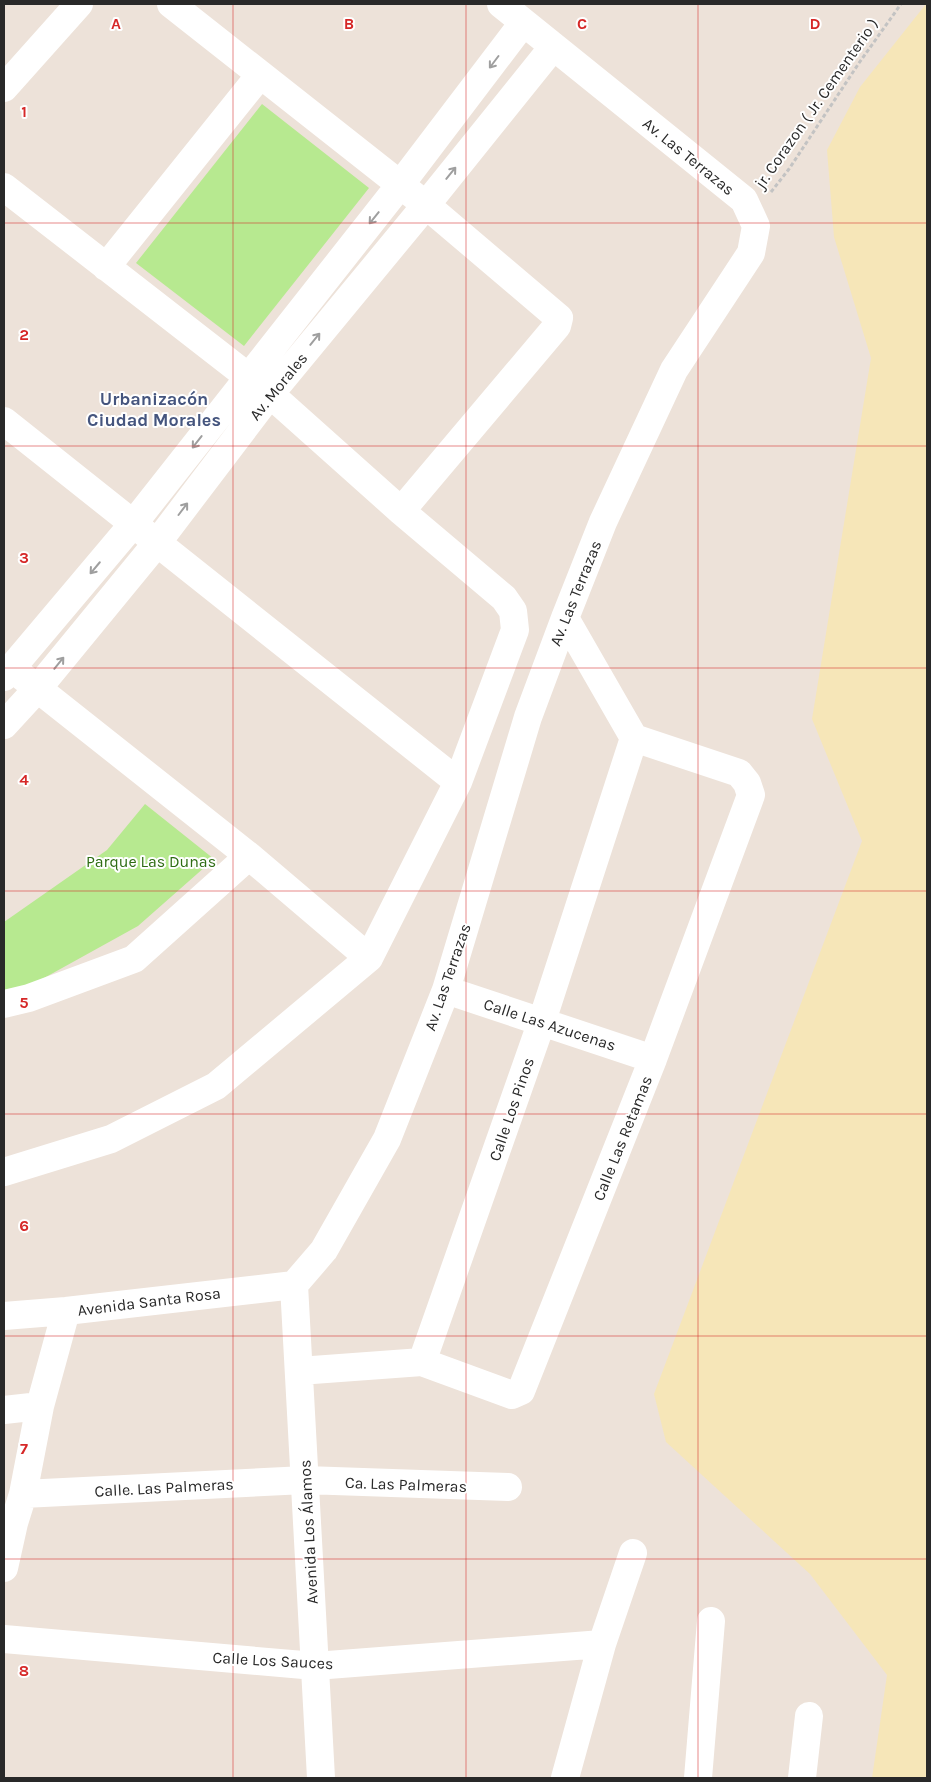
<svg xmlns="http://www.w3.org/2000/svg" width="931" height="1782" font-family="Karla,sans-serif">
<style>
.green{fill:#b7e990}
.sand{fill:#f6e6b8}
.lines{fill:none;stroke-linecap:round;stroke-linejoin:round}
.path{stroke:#c3c3c3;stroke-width:3;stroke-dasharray:4 2.5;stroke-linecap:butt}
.street{stroke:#fff;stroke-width:28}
.oneway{stroke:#9f9f9f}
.grid{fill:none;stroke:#d62828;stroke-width:1;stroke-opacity:0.55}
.labels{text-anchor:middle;stroke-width:4;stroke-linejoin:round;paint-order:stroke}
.street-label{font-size:16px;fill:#292929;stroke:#fff}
.park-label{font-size:16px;fill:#2e6c13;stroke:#fff}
.neighbourhood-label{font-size:18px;font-weight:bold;fill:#45557e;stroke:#fff}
.grid-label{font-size:16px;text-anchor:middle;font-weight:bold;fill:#d62828;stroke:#fff;stroke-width:4;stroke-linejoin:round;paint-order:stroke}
</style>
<rect width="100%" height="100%" fill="#ede2d9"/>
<path class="green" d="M262,104L369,188L244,346L136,263Z
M145,804L214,859L138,926L35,983L4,991V922L107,850Z"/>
<path class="sand" d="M926,4H927V1778H872L887,1675L810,1574L666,1442L654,1394L862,841L812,719L871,358L834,237L827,150L860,87Z"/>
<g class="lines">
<path class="path" d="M771,192L789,169L859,63L901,4"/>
<path class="street" d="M171,4L426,205L559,318L557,326L401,511
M4,88L79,4
M4,187L270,394L401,511L504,598L513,611L515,630L458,782L369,958L216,1086L111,1139L4,1172
M106,267L260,75
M4,421L458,782
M4,677L133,524L400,185L523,23
M23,677L249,856L369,958
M4,725L38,688L157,543L270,394L426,205L553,47
M446,990L653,1059
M4,1004L29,998L134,959L249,856
M294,1285L324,1250L387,1139L446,990L528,717L565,618L603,522L674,370L751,253L756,226L744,200L501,4
M294,1285L321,1778
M4,1316L66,1311L294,1285
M422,1362L512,1395L521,1391L653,1059L751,795L747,783L739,773L634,738L565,618
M299,1371L422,1362L542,1021L634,738
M4,1410L40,1406
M23,1494L305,1480L508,1487
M4,1568L14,1523L23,1494L40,1406L66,1311
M4,1639L315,1666L602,1644
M565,1778L602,1644L633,1553
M698,1778L711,1621
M802,1778L809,1716"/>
</g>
<defs><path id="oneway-shaft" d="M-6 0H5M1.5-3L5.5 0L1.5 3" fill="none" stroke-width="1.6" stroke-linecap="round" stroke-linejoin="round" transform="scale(1.25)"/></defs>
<g class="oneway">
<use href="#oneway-shaft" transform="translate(494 62) rotate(127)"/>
<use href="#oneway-shaft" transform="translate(451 173) rotate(-51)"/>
<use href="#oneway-shaft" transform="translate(374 218) rotate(129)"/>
<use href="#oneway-shaft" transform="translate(315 339) rotate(-51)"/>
<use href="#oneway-shaft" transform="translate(197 442) rotate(128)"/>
<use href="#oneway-shaft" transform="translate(183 509) rotate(-53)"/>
<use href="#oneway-shaft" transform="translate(95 568) rotate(130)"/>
<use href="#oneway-shaft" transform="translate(59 663) rotate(-51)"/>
</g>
<path class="grid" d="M233,4V1778M466,4V1778M698,4V1778M4,223H927M4,446H927M4,668H927M4,891H927M4,1114H927M4,1336H927M4,1559H927"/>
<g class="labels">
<g class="street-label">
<text transform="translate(816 103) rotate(-55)" y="6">jr. Corazon ( Jr. Cementerio )</text>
<text transform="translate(689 156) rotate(39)" y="6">Av. Las Terrazas</text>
<text transform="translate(278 386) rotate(-51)" y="6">Av. Morales</text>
<text transform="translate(575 593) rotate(-68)" y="6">Av. Las Terrazas</text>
<text transform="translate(447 977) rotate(-71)" y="6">Av. Las Terrazas</text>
<text transform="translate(550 1024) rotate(18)" y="6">Calle Las Azucenas</text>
<text transform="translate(511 1109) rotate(-71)" y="6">Calle Los Pinos</text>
<text transform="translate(622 1138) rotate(-68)" y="6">Calle Las Retamas</text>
<text transform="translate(149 1301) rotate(-7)" y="6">Avenida Santa Rosa</text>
<text transform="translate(406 1484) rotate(2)" y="6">Ca. Las Palmeras</text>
<text transform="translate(164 1487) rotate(-3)" y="6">Calle. Las Palmeras</text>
<text transform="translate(308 1532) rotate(-93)" y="6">Avenida Los Álamos</text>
<text transform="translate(273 1660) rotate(3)" y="6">Calle Los Sauces</text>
</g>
<g class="park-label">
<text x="151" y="867">Parque Las Dunas</text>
</g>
<g class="neighbourhood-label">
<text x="154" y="405">Urbanizacón<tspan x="154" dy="21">Ciudad Morales</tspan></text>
</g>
</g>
<g class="grid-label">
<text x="116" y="29">A</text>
<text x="349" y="29">B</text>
<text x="582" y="29">C</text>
<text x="815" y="29">D</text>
<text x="24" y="117">1</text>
<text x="24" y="340">2</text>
<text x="24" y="563">3</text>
<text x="24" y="785">4</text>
<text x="24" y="1008">5</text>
<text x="24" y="1231">6</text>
<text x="24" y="1454">7</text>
<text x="24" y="1676">8</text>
</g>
<rect width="931" height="1782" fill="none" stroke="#292929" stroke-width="10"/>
</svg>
